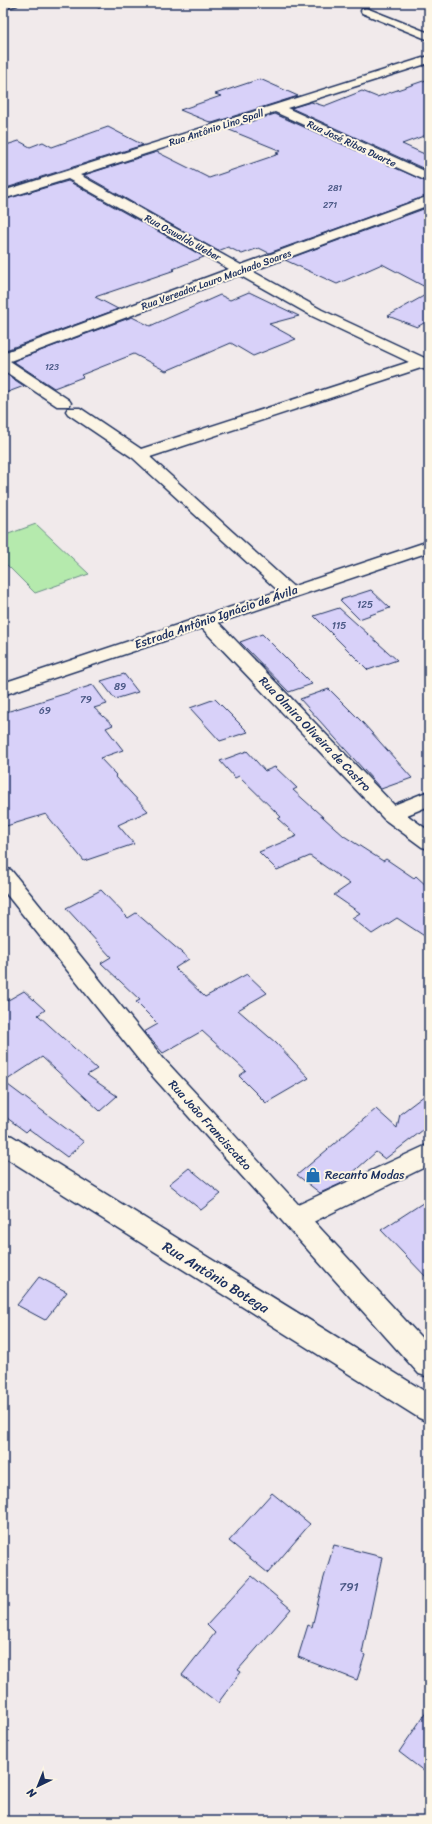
<svg xmlns="http://www.w3.org/2000/svg" width="432" height="1824" font-family="Sriracha,sans-serif">
<style>
.green{fill:#b5eaad;stroke:#688c86}
.building{fill:#d8d1f9;stroke:#1b2f5e}
.lines{fill:none;stroke-linecap:round;stroke-linejoin:round}
.minor-casing{stroke:#1b2f5e;stroke-width:3}
.tertiary-casing{stroke:#1b2f5e;stroke-width:3}
.minor{fill:#fcf5e5;fill-rule:evenodd}
.tertiary{fill:#fcf5e5;fill-rule:evenodd}
.labels{text-anchor:middle;stroke-width:4;stroke-linejoin:round;paint-order:stroke}
.far-number-label{font-size:9px;fill:#4a5885}
.far-street-label{font-size:10px;fill:#1b2f5e;stroke:#fcf5e5}
.number-label{font-size:10px;fill:#4a5885}
.street-label{font-size:12px;fill:#1b2f5e;stroke:#fcf5e5}
.poi-label{font-size:12px;fill:#1b2f5e;stroke:#fcf5e5;text-anchor:start}
.near-number-label{font-size:12px;fill:#4a5885}
.near-street-label{font-size:14px;fill:#1b2f5e;stroke:#fcf5e5}
</style>
<rect width="100%" height="100%" fill="#f1eaeb"/>
<filter id="ink" filterUnits="userSpaceOnUse"><feTurbulence type="fractalNoise" baseFrequency=".025" numOctaves="2"/><feDisplacementMap in="SourceGraphic" scale="8" xChannelSelector="R" yChannelSelector="G"/><feConvolveMatrix kernelMatrix="1 2 1 2 8 2 1 2 1" color-interpolation-filters="sRGB"/></filter>
<g filter="url(#ink)">
<path class="green" d="M36,524L89,574L35,593L3,561V536Z"/>
<path class="building" d="M260,79L298,96L212,123L180,110L221,96L215,94Z
M429,79V134L402,144L429,156V171L291,108L311,102L324,106L362,91L377,97Z
M275,114L429,183V195L269,253L259,248L242,254L228,247L218,251L84,175L157,152L209,178L279,154L276,153L281,151L227,129Z
M108,127L143,145L3,189V146L19,141L30,147L43,142L52,147Z
M68,181L204,257L173,269L175,270L95,297L118,309L3,351V200Z
M429,207V289L382,264L337,284L285,260Z
M249,292L299,316L269,324L296,339L253,356L231,343L166,371L134,354L81,375L83,377L54,388L13,361L132,317L150,326L220,295L230,300Z
M429,293V320L417,327L388,316Z
M3,372L24,386L3,394Z
M371,590L390,608L359,619L340,600Z
M339,608L397,660L368,670L314,616Z
M262,634L312,684L289,692L240,642Z
M124,674L138,692L115,699L101,681Z
M93,685L107,704L94,708L113,725L106,728L123,750L100,758L116,775L115,776L148,811L118,825L134,844L84,861L46,814L3,827V713Z
M329,689L363,723L412,778L381,789L300,699Z
M215,699L248,732L220,741L190,708Z
M247,751L265,771L275,767L297,788L293,790L344,836L383,861L386,859L414,878L416,876L429,888V939L397,918L372,934L352,918L360,913L334,895L350,884L310,856L277,870L259,852L297,836L278,819L281,817L239,776L235,778L220,761Z
M101,890L128,918L136,913L189,959L175,968L205,997L247,974L267,993L238,1010L276,1043L309,1078L266,1103L239,1076L246,1071L202,1031L163,1053L144,1032L158,1024L136,1002L140,1000L101,963L111,957L66,908Z
M24,991L45,1010L38,1015L97,1069L87,1075L117,1096L100,1111L42,1057L4,1082L84,1142L67,1157L29,1129L26,1132L3,1115V1003Z
M429,1092L427,1127L385,1159L376,1152L340,1184L320,1193L297,1175L376,1109L397,1128L400,1114Z
M189,1168L221,1194L201,1210L169,1184Z
M429,1199V1280L381,1230Z
M39,1277L67,1292L45,1320L17,1305Z
M272,1493L310,1524L268,1573L229,1541Z
M334,1545L382,1557L362,1653L365,1655L357,1680L298,1657L308,1625L312,1627L323,1581Z
M252,1576L291,1609L238,1670L241,1672L218,1703L182,1675L215,1633L207,1625Z
M429,1708V1775L399,1752Z"/>
<g class="lines">
<g class="minor-casing">
<path id="minor" d="M3,3H18L17,5L3,9Z
M93,3H104V4L99,7Z
M366,8L429,33V40L362,13L361,11L362,9Z
M429,56V63L287,108L429,173V182L275,112L80,175L241,265L429,196V205L252,271L322,310L429,360V371L421,368L150,457L299,592L296,596L290,597L284,596L133,458L68,414L66,411L68,408H80L141,449L409,362L312,316L239,275L10,361L69,400L71,403L69,406H57L3,370V353L229,269L68,179L3,199V191Z
M206,615L213,617L394,805L429,791V806L407,815L429,831V849L422,847L384,819L199,625L197,621L199,617Z
M429,1144V1165L305,1226L296,1229L287,1226L283,1218L287,1210Z"/>
</g>
<g class="tertiary-casing">
<path id="tertiary" d="M429,541V552L3,695V683Z
M3,868L11,870L163,1058L429,1346V1377L419,1374L147,1070L3,890Z
M3,1133L12,1136L429,1394V1422L419,1418L3,1156Z"/>
</g>
<use href="#minor" class="minor"/>
<use href="#tertiary" class="tertiary"/>
</g>
</g>
<defs>
<g id="shop-bare" transform="scale(1.2)"><path d="M-5-2.5h2.3a2.7 3.5 0 0 1 5.4 0H5L5.5 6h-11ZM-1.5-2.5h3a1.5 2.3 0 0 0-3 0Z" fill="#1f6fb2" stroke="#fcf5e5" stroke-width="2.5" paint-order="stroke"/></g>
</defs>
<g fill-rule="evenodd">
<use href="#shop-bare" x="313" y="1175"/>
</g>
<g class="labels">
<g class="far-number-label">
<text x="335" y="191">281</text>
<text x="330" y="208">271</text>
<text x="52" y="370">123</text>
</g>
<g class="far-street-label">
<text transform="translate(216 127) rotate(-18)" y="4">Rua Antônio Lino Spall</text>
<text transform="translate(352 143) rotate(25)" y="4">Rua José Ribas Duarte</text>
<text transform="translate(183 237) rotate(29)" y="4">Rua Oswaldo Weber</text>
<text transform="translate(216 279) rotate(-20)" y="4">Rua Vereador Lauro Machado Soares</text>
</g>
<g class="number-label">
<text x="365" y="608">125</text>
<text x="339" y="629">115</text>
<text x="120" y="690">89</text>
<text x="86" y="703">79</text>
<text x="45" y="714">69</text>
</g>
<g class="street-label">
<text transform="translate(216 617) rotate(-19)" y="4">Estrada Antônio Ignácio de Ávila</text>
<text transform="translate(315 734) rotate(46)" y="4">Rua Olmiro Oliveira de Castro</text>
<text transform="translate(210 1125) rotate(48)" y="4">Rua João Franciscatto</text>
</g>
<g class="poi-label">
<text x="325" y="1179">Recanto Modas</text>
</g>
<g class="near-number-label">
<text x="349" y="1591">791</text>
</g>
<g class="near-street-label">
<text transform="translate(216 1277) rotate(32)" y="5">Rua Antônio Botega</text>
</g>
</g>
<rect width="432" height="1824" fill="none" stroke="#fcf5e5" stroke-width="16"/>
<rect x="8" y="8" width="416" height="1808" fill="none" stroke="#1b2f5e" stroke-width="1.5" filter="url(#ink)"/>
<g transform="translate(38 1786) rotate(223)" stroke="#fcf5e5" stroke-width="3" paint-order="stroke">
<path d="M0-3L7 15L0 10L-7 15Z" fill="#1b2f5e"/>
<text y="-6" font-size="11" font-weight="bold" text-anchor="middle" fill="#1b2f5e">N</text>
</g>
</svg>
